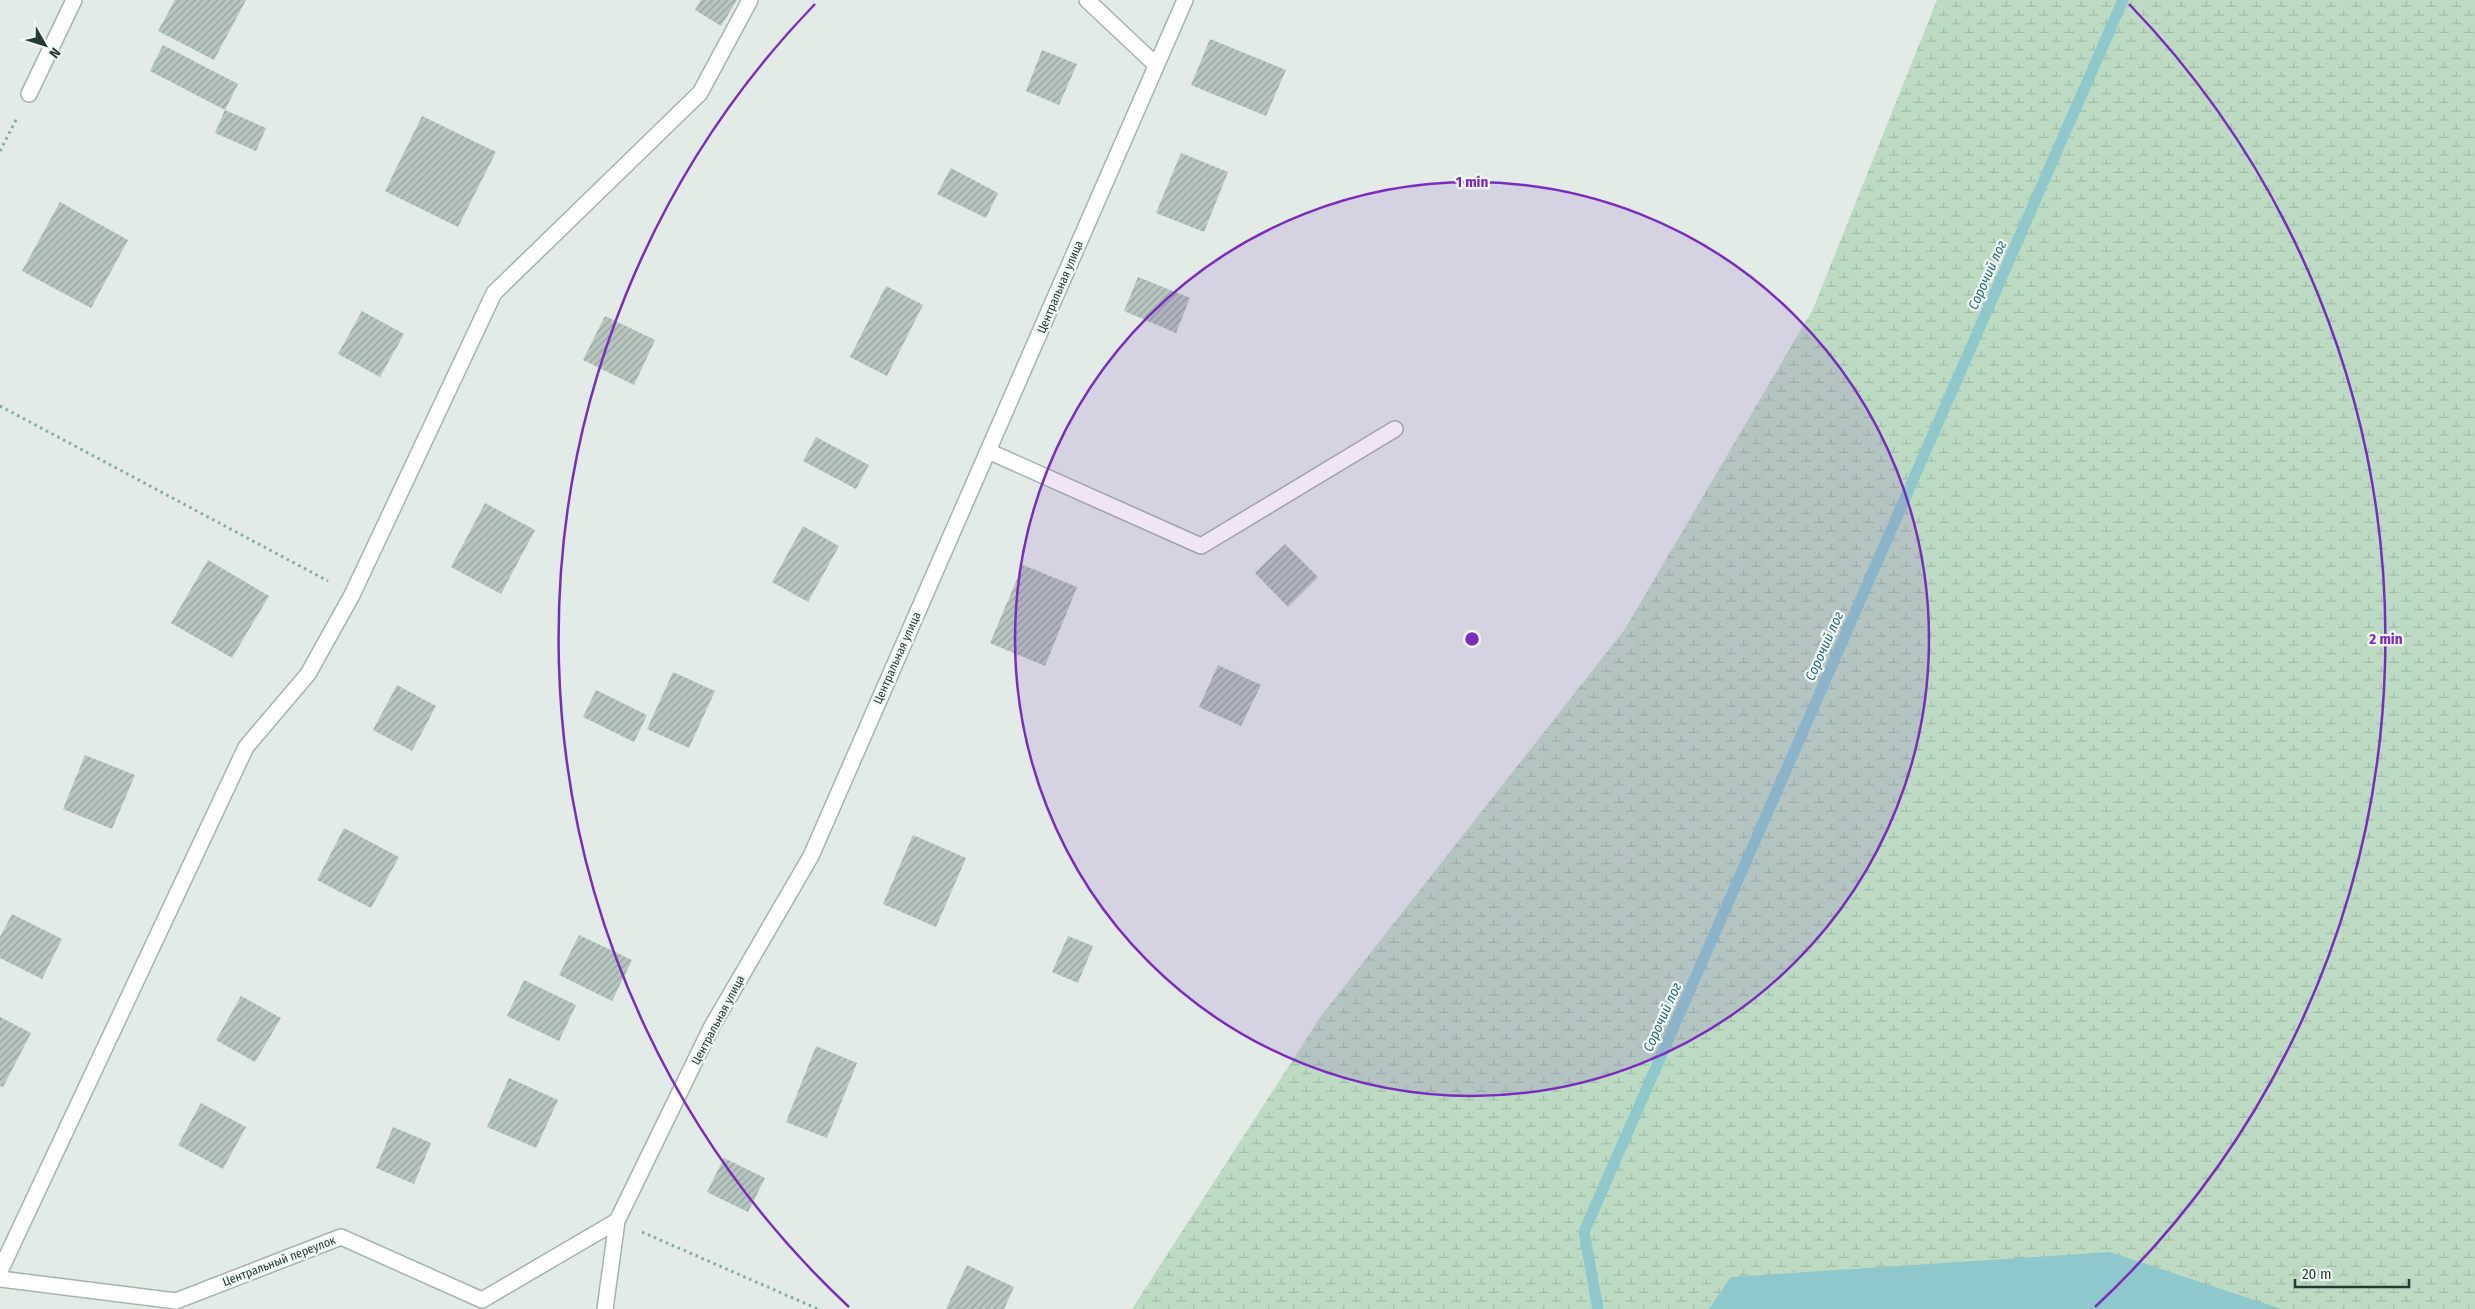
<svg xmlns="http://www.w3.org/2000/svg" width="2475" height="1309" font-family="'Fira Sans Condensed',sans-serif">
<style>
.wetland{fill:url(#wetland-marsh)}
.water{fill:#8ec7cc}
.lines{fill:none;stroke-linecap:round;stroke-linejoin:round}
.stream{stroke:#8ec7cc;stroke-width:11}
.building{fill:url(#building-hatch)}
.service-casing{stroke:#a5b3ad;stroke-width:18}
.minor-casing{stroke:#a5b3ad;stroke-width:18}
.path{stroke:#85ac9d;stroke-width:3;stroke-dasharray:2.5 4;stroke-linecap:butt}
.service{stroke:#fff;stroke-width:15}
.minor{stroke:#fff;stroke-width:15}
.ring{fill:none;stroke:#7b2cbf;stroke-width:2.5}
.labels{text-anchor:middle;stroke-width:4.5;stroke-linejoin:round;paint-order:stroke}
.street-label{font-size:12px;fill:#233b33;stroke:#f2f8f5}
.water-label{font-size:14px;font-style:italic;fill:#226b72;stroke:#f2f8f5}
.centre{fill:#7b2cbf;stroke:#f2f8f5;stroke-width:2.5}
.ring-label{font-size:15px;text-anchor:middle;font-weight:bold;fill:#7b2cbf;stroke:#f2f8f5;stroke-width:4.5;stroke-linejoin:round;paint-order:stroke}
</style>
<defs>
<pattern id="wetland-marsh" width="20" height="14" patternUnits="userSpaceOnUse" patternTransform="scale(1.25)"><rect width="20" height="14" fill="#bcdbc2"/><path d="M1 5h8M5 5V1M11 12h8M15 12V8" fill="none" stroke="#a1bda7"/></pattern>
<pattern id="building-hatch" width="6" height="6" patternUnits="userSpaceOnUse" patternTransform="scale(1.25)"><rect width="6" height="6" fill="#b7c6bf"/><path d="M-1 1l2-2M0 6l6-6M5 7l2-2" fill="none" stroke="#94a29c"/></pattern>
</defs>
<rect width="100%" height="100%" fill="#e2ebe6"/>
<path class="wetland" d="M1937,0H2475V1309H1132L1321,1016L1625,629L1813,309Z"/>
<path class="water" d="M2110,1252L2281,1309H1709L1731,1277Z"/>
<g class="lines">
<path class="stream" d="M1598,1309L1584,1232L2123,0"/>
</g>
<path class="building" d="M175,0H246L214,60L158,31Z
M701,0H737L721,26L695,10Z
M1210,39L1286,70L1266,116L1191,85Z
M163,45L238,84L225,110L150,71Z
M1042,50L1077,64L1059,105L1026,91Z
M225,110L266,128L256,151L215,133Z
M422,116L496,152L458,227L385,191Z
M1181,153L1228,172L1204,232L1156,213Z
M951,168L998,193L986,218L937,194Z
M60,202L128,240L91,308L22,271Z
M1138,277L1190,298L1176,333L1124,311Z
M886,286L923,305L887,376L850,357Z
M362,311L404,334L380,377L338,354Z
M605,316L655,340L634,385L583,360Z
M816,437L869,465L856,489L803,461Z
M485,503L535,530L501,594L451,567Z
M803,526L839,546L808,602L772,582Z
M1285,544L1318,577L1288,607L1255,573Z
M208,560L269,596L232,658L171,623Z
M1023,565L1077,587L1045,666L990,643Z
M1218,665L1261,685L1241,726L1199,707Z
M673,672L715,691L689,748L647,729Z
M397,685L436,706L412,751L373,730Z
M596,690L647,715L634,742L583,717Z
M85,755L135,775L112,829L63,809Z
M344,828L399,857L371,908L317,880Z
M913,835L966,858L936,927L883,904Z
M12,914L62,939L42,979L0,958V937Z
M579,935L632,960L612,1001L559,975Z
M1068,936L1093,946L1078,983L1052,972Z
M524,980L576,1005L559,1041L507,1016Z
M241,996L281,1018L255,1062L216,1040Z
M0,1017L31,1033L3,1087L0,1086Z
M816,1046L857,1063L827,1138L786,1122Z
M509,1078L558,1100L536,1148L487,1127Z
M201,1103L246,1127L223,1169L178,1145Z
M393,1127L431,1143L414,1184L376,1168Z
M724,1158L765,1178L748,1212L707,1192Z
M967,1265L1014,1287L1004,1309H946Z"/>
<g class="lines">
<g class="service-casing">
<path id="service" d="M988,451L1201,546L1395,429
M0,1271L246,747L308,674L352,595"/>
</g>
<g class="minor-casing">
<path id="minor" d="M1087,0L1156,65
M29,94L74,0
M352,595L494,293L700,93L750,0
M0,1279L176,1301L341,1237L482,1300L617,1221
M605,1309L617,1221L711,1028L811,856L1185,0"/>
</g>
<path class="path" d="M0,151L17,118
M0,406L328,581
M642,1232L818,1309"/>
<use href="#service" class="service"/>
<use href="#minor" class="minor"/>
</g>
<circle cx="1472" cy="639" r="457" fill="#7b2cbf" fill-opacity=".12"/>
<g class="ring">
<circle cx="1472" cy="639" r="457"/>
<path d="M849 1307A914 914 0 0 1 815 4M2129 4A914 914 0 0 1 2095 1307"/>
</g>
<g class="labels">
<g class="street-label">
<text transform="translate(1060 287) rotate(-67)" y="4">Центральная улица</text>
<text transform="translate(897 658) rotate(-66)" y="4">Центральная улица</text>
<text transform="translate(718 1020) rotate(-62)" y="4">Центральная улица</text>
<text transform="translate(279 1261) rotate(-21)" y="4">Центральный переулок</text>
</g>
<g class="water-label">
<text transform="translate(1987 275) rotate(-66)" y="5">Сорочий лог</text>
<text transform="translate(1824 646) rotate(-66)" y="5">Сорочий лог</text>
<text transform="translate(1662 1017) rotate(-66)" y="5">Сорочий лог</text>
</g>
</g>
<circle cx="1472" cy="639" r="8" class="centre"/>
<g class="ring-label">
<text x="1472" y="187">1 min</text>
<text x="2386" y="644">2 min</text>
</g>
<g transform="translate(45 45) rotate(129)" stroke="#f2f8f5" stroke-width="4" paint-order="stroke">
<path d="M0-4L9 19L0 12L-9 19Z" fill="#233b33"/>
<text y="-8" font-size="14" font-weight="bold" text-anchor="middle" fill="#233b33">N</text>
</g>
<path d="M2295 1279v8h114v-8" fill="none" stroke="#233b33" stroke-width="2.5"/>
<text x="2302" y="1279" font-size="15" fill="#233b33" stroke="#f2f8f5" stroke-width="4" paint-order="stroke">20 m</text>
</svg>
